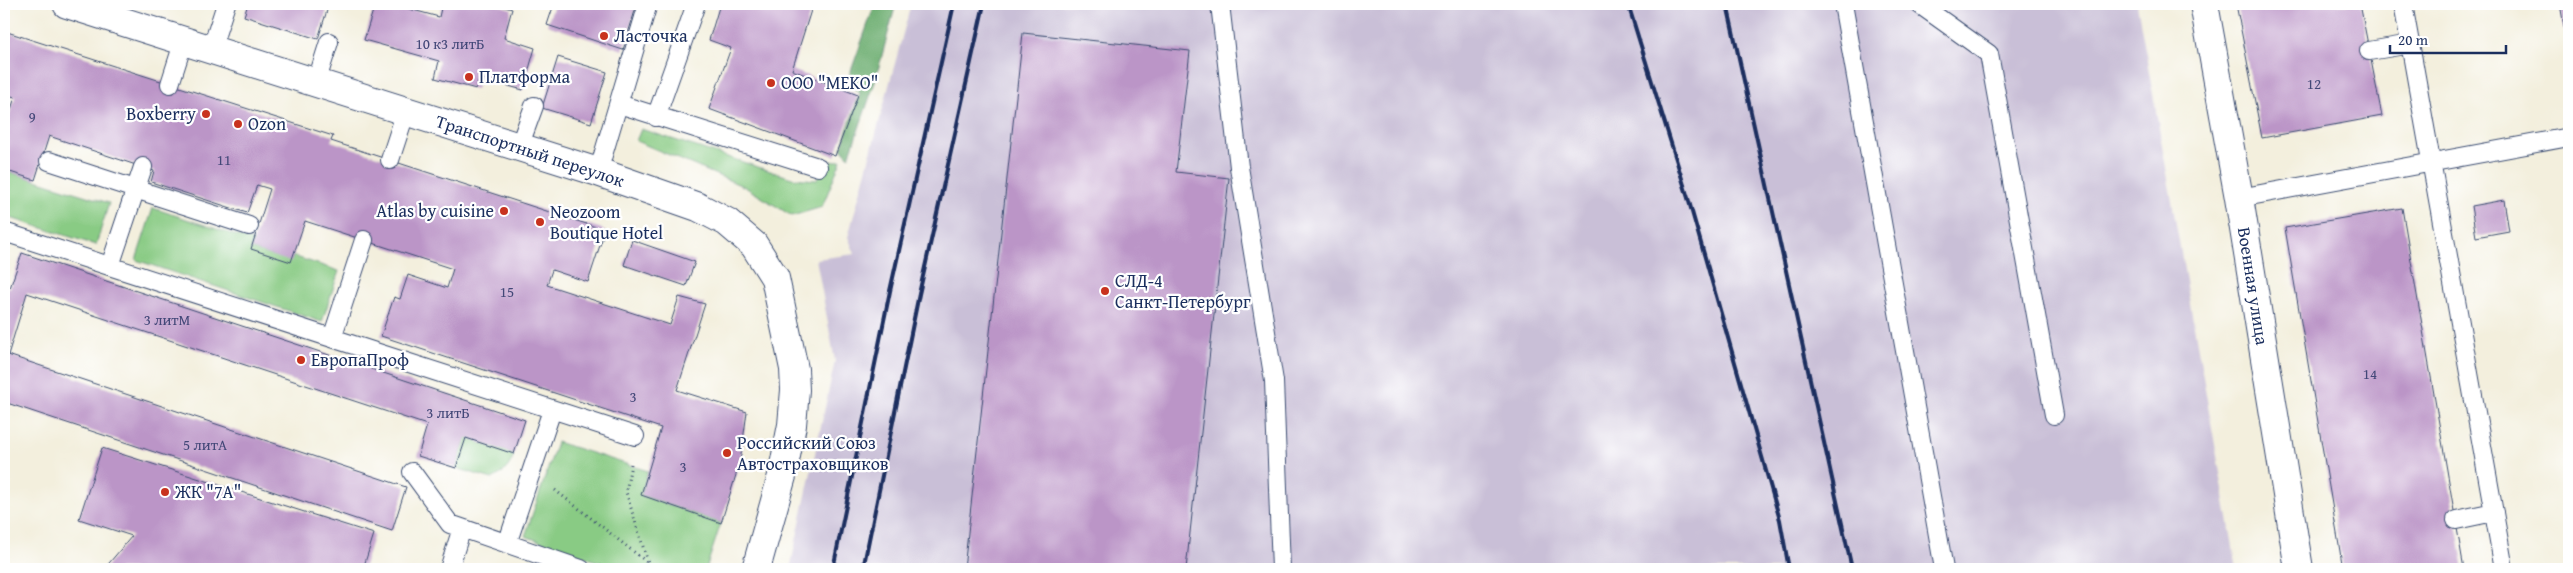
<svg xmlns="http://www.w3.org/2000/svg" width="2573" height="573" font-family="'Gentium Book Plus',serif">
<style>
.industrial{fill:#c9bfd7}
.green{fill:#89cb84;stroke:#527d71}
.forest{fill:#6eaf72;stroke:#446f68}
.building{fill:#bb95c7}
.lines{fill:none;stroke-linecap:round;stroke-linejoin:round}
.lane-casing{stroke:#3b4c71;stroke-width:20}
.street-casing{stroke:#3b4c71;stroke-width:30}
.path{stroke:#3b4c71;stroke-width:3;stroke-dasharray:1 4;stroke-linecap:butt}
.lane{stroke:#fff;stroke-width:18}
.street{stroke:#fff;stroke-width:28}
.rail{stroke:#1b2f5e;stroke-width:4}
.poi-dot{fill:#c8321e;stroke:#fff;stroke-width:2}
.labels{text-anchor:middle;stroke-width:4.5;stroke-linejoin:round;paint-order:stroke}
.number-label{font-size:15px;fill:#434878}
.poi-label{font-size:18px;fill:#1b2f5e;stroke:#fff;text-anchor:start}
.street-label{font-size:18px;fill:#1b2f5e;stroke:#fff}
</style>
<rect width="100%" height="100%" fill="#fff"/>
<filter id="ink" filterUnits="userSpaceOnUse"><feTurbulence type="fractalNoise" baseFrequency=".02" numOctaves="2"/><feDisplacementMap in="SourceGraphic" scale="10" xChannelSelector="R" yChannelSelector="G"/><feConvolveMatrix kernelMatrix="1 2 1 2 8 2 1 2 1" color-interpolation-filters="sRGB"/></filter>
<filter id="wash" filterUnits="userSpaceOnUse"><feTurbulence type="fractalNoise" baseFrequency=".0096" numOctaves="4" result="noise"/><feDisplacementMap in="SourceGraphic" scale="20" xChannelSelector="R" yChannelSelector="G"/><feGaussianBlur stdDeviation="1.12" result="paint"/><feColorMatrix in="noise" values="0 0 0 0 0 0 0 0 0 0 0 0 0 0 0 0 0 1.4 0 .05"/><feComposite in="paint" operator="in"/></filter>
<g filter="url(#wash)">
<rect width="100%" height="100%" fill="#f3efdd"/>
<path class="industrial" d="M911,4H2137L2237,569H790L835,361L816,259L855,254L848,237Z"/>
<path class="green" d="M641,129L792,178L817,180L826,163L841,160L822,207L792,216L745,187L636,141Z
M4,170L109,203L96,245L4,216Z
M153,208L253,241L251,249L291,261L293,256L339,271L322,322L136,260Z
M466,438L514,454C510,467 504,473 492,479L456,468Z
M557,442L648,471L641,495L721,523L706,569H619L525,536Z"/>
<path class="forest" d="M875,4H896L874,85L849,157L841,148L860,93L847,82Z"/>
<g id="blocks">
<path class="building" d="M248,4H329L318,39L244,16Z
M375,4H391L439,17L442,4H495L512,9L504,38L535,48L523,90L479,78L476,89L435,78L439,61L364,40Z
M554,4H637L623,50L547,25Z
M720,4H813L792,70L858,95L835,156L709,109L731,48L709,40Z
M2236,4H2360L2382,116L2262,138Z
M2560,4H2569V49H2568Z
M4,31L333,136L331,141L605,230L588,282L552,270L547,285L670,325L679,297L705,304L677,390L747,412L740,462L721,523L641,495L661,428L381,336L394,297L400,299L408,275L447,288L453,269L305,221L291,262L251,249L270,189L257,185L247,213L151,182L154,171L49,136L35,180L4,170V131L15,97L4,94Z
M1023,33L1190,51L1176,172L1229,178L1186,569H964Z
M558,57L607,72L591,123L542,108Z
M2504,200L2509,231L2476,237L2471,206Z
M2402,208L2464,569H2343L2285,228Z
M632,240L695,262L686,286L624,265Z
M22,253L525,420L514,454L466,438L456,468L418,456L427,425L27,293L8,355L406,487L392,531L4,402V286L10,288Z
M102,448L374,534L363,569H104L132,536L79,519Z"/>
</g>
</g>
<g filter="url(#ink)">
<use href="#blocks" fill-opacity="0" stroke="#3b4c71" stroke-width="1"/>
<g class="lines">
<g class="lane-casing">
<path id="lane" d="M1220,4L1239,167L1274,381L1281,569
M1843,4L1944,569
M1919,4L1989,54L2054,415
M2403,4L2504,569
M211,50L226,4
M2369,51L2411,44
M316,83L329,42
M170,84L184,40
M619,104L818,167
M656,117L696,4
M519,147L534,106
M390,160L406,111
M49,161L249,226
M598,172L648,4
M2239,198L2569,137
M4,232L635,436
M110,266L143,167
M332,338L364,240
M412,472L450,524L581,569
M2456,520L2494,512
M507,544L552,410
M449,569L462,528"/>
</g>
<g class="street-casing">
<path id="street" d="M67,4L598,172L698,207L727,222L754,245L775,278L794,369L795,390L792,425L782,476L756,569
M2204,4L2239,198L2299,569"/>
</g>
<path class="path" d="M4,108L8,95
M631,464L626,492L650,569
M555,490L648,563"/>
<use href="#lane" class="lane"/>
<use href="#street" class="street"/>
<path class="rail" d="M1628,4L1688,198L1780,520L1789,569
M1727,4L1852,569
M833,569L890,291L954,4
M863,569L919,294L984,4"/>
</g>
</g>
<g class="poi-dot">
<circle cx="604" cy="36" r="5"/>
<circle cx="469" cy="77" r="5"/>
<circle cx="771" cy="83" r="5"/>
<circle cx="206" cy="114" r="5"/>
<circle cx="238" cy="124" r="5"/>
<circle cx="504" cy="211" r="5"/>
<circle cx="540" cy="222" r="5"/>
<circle cx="1105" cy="291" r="5"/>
<circle cx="301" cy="360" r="5"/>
<circle cx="727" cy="453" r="5"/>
<circle cx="165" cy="492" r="5"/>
</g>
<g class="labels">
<g class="number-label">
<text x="450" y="49">10 к3 литБ</text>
<text x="2314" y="89">12</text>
<text x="32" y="122">9</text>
<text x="224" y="165">11</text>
<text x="507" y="297">15</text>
<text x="167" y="325">3 литМ</text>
<text x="2370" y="379">14</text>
<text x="633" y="402">3</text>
<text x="448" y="418">3 литБ</text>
<text x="205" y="450">5 литА</text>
<text x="683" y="472">3</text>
</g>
<g class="poi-label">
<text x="614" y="42">Ласточка</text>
<text x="479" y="83">Платформа</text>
<text x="781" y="89">OOO "MEKO"</text>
<text x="196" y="120" text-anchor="end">Boxberry</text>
<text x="248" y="130">Ozon</text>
<text x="494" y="217" text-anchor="end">Atlas by cuisine</text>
<text x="550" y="218">Neozoom<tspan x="550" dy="21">Boutique Hotel</tspan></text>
<text x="1115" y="287">СЛД-4<tspan x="1115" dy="21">Санкт-Петербург</tspan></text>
<text x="311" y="366">ЕвропаПроф</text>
<text x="737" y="449">Российский Союз<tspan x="737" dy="21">Автостраховщиков</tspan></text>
<text x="175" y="498">ЖК "7А"</text>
</g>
<g class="street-label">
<text transform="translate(530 151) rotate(18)" y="6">Транспортный переулок</text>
<text transform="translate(2253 286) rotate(81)" y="6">Военная улица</text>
</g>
</g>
<rect width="2573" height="573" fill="none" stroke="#fff" stroke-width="20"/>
<path d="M2390 45v8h116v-8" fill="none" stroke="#1b2f5e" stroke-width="2.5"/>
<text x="2398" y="45" font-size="15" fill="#1b2f5e" stroke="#ffffff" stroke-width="4" paint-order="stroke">20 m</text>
</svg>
